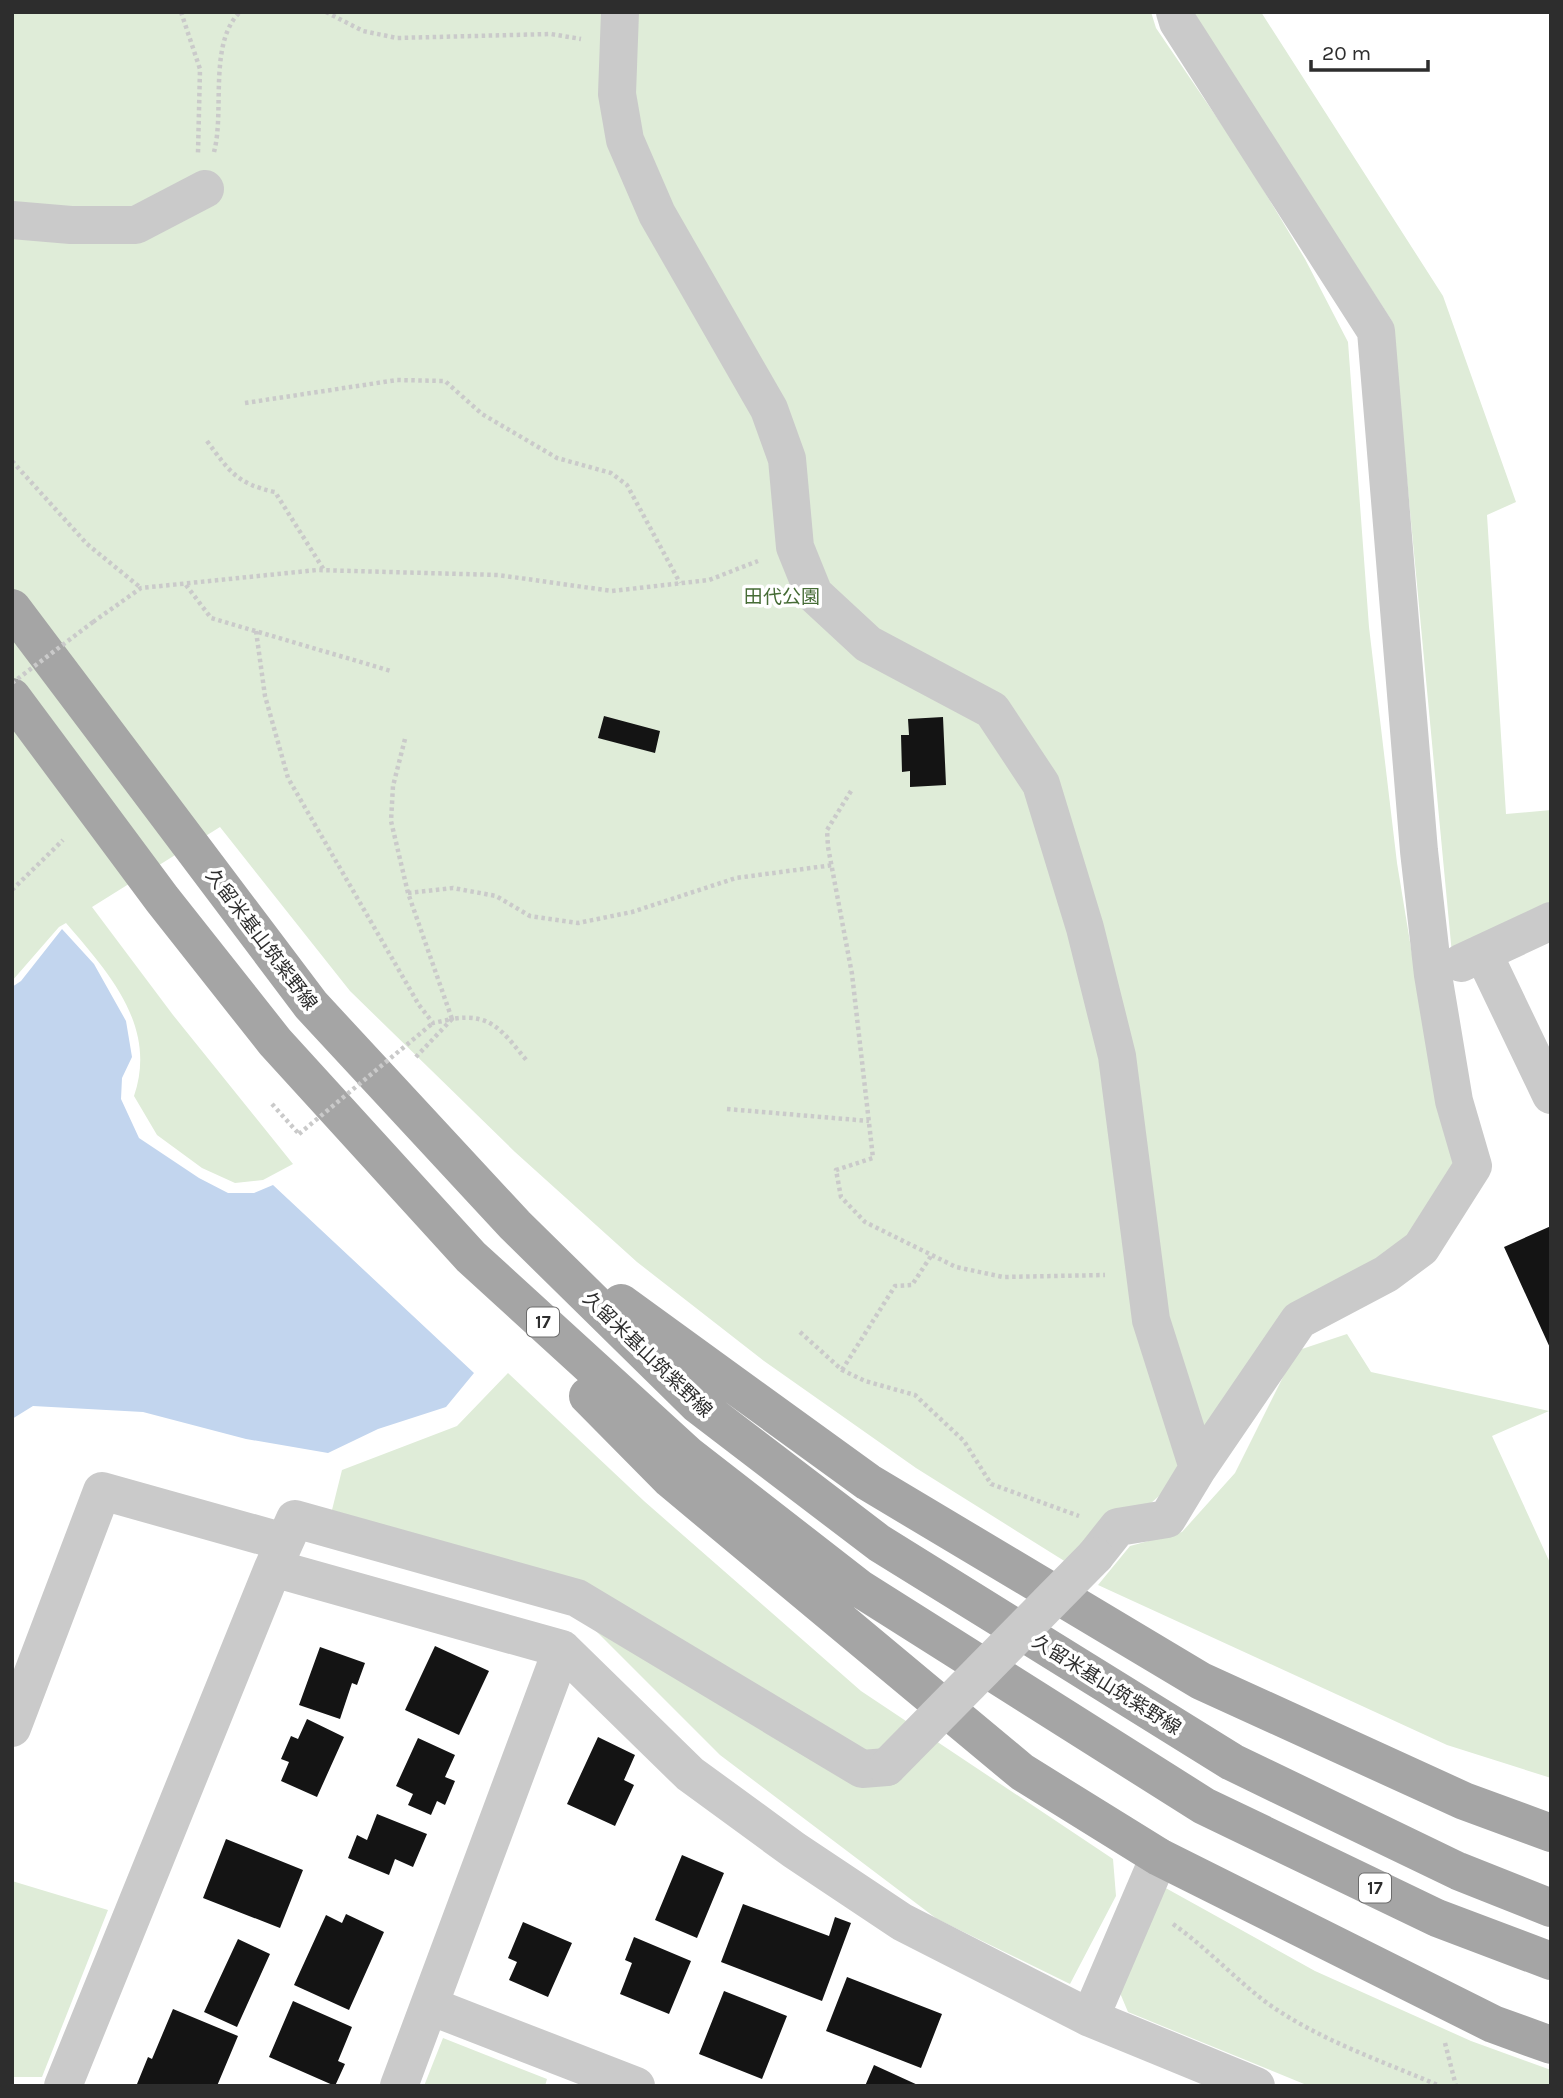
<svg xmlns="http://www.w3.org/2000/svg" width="1563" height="2098" font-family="Karla,'Noto Sans JP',sans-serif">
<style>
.green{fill:#dfecd8}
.water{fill:#c2d5ee}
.building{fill:#141414}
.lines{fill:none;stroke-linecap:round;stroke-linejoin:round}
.path{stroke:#cacaca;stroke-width:4.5;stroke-dasharray:3.5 3.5;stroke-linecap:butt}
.minor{stroke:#cacaca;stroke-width:38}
.major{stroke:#a5a5a5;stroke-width:38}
.path-bridge{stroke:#cacaca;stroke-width:4.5;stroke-dasharray:3.5 3.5;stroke-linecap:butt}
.minor-bridge{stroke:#cacaca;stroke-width:38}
.labels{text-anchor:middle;stroke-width:7;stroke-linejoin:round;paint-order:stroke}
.shield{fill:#fff;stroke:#6c6c6c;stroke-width:2}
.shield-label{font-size:18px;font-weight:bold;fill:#2d2d2d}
.park-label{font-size:19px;fill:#466c36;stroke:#fff}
.street-label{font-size:19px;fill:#2d2d2d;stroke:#fff}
</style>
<rect width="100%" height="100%" fill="#fff"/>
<path class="green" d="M12,12H1151L1156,28L1243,156L1305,259L1348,342L1369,627L1397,863L1436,1100L1455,1161L1410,1242L1285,1315L1175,1482L1142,1511L1066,1562L916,1468L764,1361L637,1262L515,1152L350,991L220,827L92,907L173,1015L293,1164L263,1180L235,1183L202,1168L157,1135L134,1096C158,1026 108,972 66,923L59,927L12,981Z
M1191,12H1261L1443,296L1516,502L1487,515L1506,814L1551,810V907L1452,954L1392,321Z
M1347,1334L1371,1372L1549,1411L1492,1436L1551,1565V1778L1447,1745L1098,1585L1130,1546L1182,1532L1235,1473L1296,1351Z
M508,1373L644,1501L861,1691L1113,1859L1116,1896L1070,1984L937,1919L720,1755L586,1621L332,1510L342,1470L457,1426Z
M12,1881L108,1910L42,2077H12Z
M1162,1886L1315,1971L1471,2041L1551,2070V2086H1309L1128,2012L1120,1993Z
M443,2038L547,2079L545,2086H424Z"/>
<path class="water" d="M62,929L94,964L126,1021L132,1057L122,1078L121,1099L139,1138L199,1178L228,1193H254L273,1185L474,1373L446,1407L378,1429L328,1453L246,1439L143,1412L33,1406L12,1419V987L21,981Z"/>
<path class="building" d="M604,716L660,731L655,753L598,738Z
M943,717L946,785L910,787V771L902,772L901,735H909L908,719Z
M1551,1226V1350L1504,1247Z
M435,1646L489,1671L459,1735L405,1710Z
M320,1647L365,1663L357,1685L352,1683L340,1719L299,1705Z
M307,1719L344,1737L317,1797L281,1781L289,1762L281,1759L291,1736L298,1739Z
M598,1737L635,1755L624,1780L634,1785L615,1826L567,1804Z
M418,1738L455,1755L445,1777L455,1781L445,1805L437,1801L431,1815L408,1805L413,1794L396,1786Z
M377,1814L427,1834L413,1867L395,1859L389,1875L348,1858L357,1835L367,1840Z
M226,1839L303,1870L280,1928L203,1898Z
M682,1855L724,1873L697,1938L655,1920Z
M743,1904L829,1936L835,1917L851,1923L822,2001L721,1962Z
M346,1914L384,1932L349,2010L294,1985L326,1915L342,1923Z
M523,1922L572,1943L548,1997L509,1980L517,1962L508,1958Z
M634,1937L691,1961L669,2014L620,1994L632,1963L625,1960Z
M238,1939L270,1954L237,2027L204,2012Z
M847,1977L942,2014L921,2068L826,2031Z
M724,1991L787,2016L762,2079L699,2054Z
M293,2001L352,2027L338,2061L345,2064L335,2086L269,2057Z
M173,2009L238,2036L217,2086L137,2084L148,2057L152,2059Z
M874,2065L920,2086H865Z"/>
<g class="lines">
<path class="path" d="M181,12L200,69L198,153
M326,12L363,31L397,38L551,34L581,39
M214,152C225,112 208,43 240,12
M245,403L397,380L445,381L482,414L557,458L611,473L627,485L680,583
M207,441C229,471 237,484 275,492L324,570
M12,461L87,544L141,588
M186,585L211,618L391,671
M93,622L141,588L317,570L498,575L612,591L709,580L758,561
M256,631L265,696L288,778L419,1005L433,1023L452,1019L414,1059
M405,739L393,786L391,821L408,893L452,1019C493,1012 504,1034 528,1062
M851,791L827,830L828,847L852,974L873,1158L836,1170L841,1197L865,1222L956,1267L1003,1277L1105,1275
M12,890L63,840
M408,893L453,888L496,896L530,916L578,923L632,912L736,878L833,865
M272,1104L299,1134
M727,1109L869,1121
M800,1332L842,1370L865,1381L915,1395L964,1441L991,1484L1079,1516
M842,1370L895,1286L912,1285L931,1256
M1173,1924C1207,1948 1234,1978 1267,2003C1319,2040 1382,2061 1440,2086
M1445,2043L1456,2086"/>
<path class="minor" d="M620,12L617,94L625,140L657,214L769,409L787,459L795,547L814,594L868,644L992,710L1041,784L1085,928L1117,1056L1151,1320L1198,1468
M12,220L71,225H136L205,189
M1483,953L1551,1095
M1461,963L1551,921
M1095,1556L1118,1527L1167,1519L1198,1468L1299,1320L1386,1274L1421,1248L1473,1166L1454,1101L1433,975L1419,851L1376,331L1178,22L1175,12
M273,1568L295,1519L577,1598L862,1769L887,1767
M12,1728L102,1491L284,1542
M430,2006L636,2086
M1090,2018L1159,1857
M63,2086L273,1568L562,1649L690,1774L794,1850L902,1922L1090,2018L1256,2086
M399,2086L562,1649"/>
<path class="major" d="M12,608L311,1005L515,1225L698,1405L879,1543L1232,1762L1458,1871L1551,1908
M12,697L162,899L275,1042L471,1257L688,1455L859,1588L1204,1806L1437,1918L1551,1961
M621,1303L868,1482L1201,1681L1464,1801L1551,1833
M588,1396L670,1479L1022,1772L1159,1857L1493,2024L1551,2045"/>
<path class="path-bridge" d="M12,683L93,622
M299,1134L433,1023"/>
<path class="minor-bridge" d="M887,1767L1095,1556"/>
</g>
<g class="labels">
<g class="shield">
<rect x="527" y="1307.5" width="32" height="29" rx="5"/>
<rect x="1359" y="1873.5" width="32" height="29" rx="5"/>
</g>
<g class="shield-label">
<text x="543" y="1328">17</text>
<text x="1375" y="1894">17</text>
</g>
<g class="park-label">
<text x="782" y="603">田代公園</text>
</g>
<g class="street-label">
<text transform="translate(262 939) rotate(53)" y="7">久留米基山筑紫野線</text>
<text transform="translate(648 1354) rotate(44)" y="7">久留米基山筑紫野線</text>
<text transform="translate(1107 1684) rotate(32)" y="7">久留米基山筑紫野線</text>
</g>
</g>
<rect width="1563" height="2098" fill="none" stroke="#2d2d2d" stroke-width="28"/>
<path d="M1311 60v10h117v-10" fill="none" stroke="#2d2d2d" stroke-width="3.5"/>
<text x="1322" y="60" font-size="21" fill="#2d2d2d" stroke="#ffffff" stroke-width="5" paint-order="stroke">20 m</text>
</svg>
